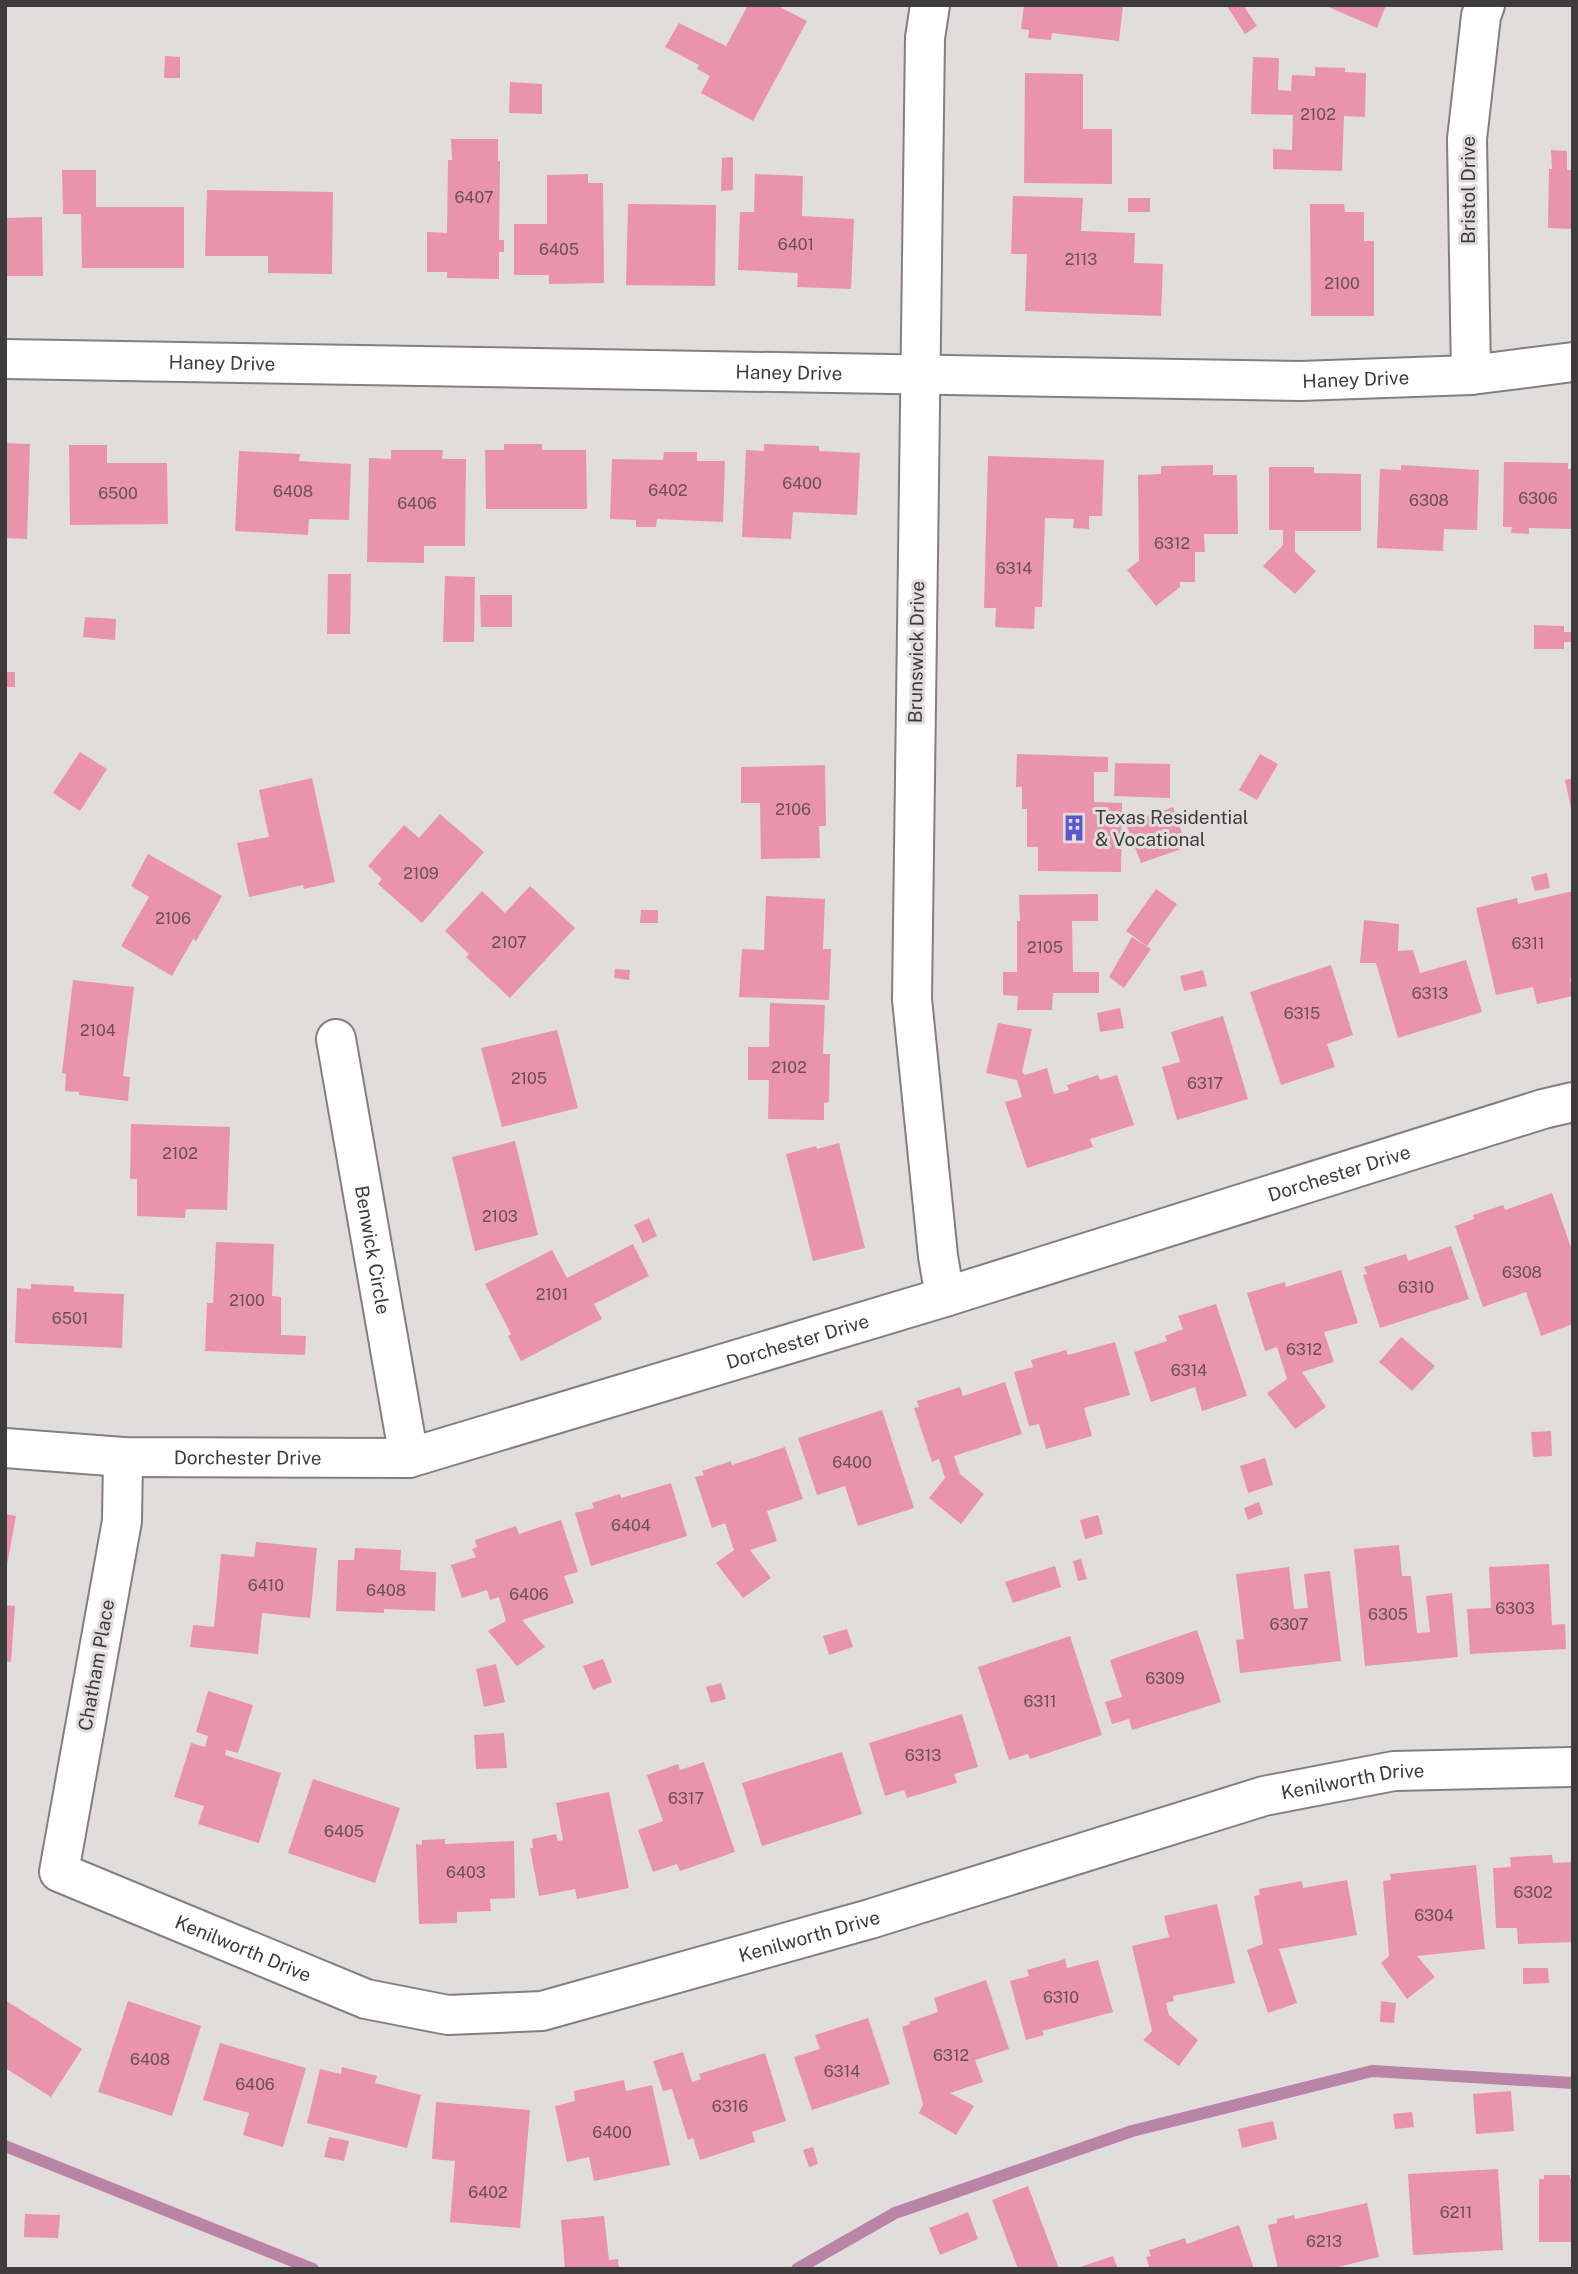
<svg xmlns="http://www.w3.org/2000/svg" width="1578" height="2274" font-family="'Public Sans',sans-serif">
<style>
.lines{fill:none;stroke-linecap:round;stroke-linejoin:round}
.stream{stroke:#ba84a6;stroke-width:12}
.building{fill:#e993ac}
.street-casing{stroke:#837f7f;stroke-width:42}
.street{stroke:#fff;stroke-width:38}
.labels{text-anchor:middle;stroke-width:6;stroke-linejoin:round;paint-order:stroke}
.number-label{font-size:16px;fill:#685157}
.street-label{font-size:19px;fill:#3d3b3b;stroke:#e2dddd}
.poi-label{font-size:19px;fill:#3d3b3b;stroke:#e2dddd;text-anchor:start}
</style>
<rect width="100%" height="100%" fill="#e2dddd"/>
<g class="lines">
<path class="stream" d="M5,2146L313,2269
M797,2269L895,2213L1132,2131L1372,2071L1573,2083"/>
</g>
<path class="building" d="M748,5H776L807,21L753,121L701,93L710,76L697,69L699,65L665,47L679,23L726,46Z
M1024,5H1123L1119,41L1052,33L1051,40L1028,38L1029,30L1021,29Z
M1243,5L1257,26L1245,34L1227,6Z
M1324,5H1386L1377,28Z
M165,56L180,57V78H164Z
M1253,57L1279,58L1278,90L1291,91L1292,75L1315,76V67L1345,68V72L1366,73L1365,117L1344,116L1342,171L1273,169V149L1292,150L1293,115L1251,114Z
M1025,73L1083,74V129H1112V184L1024,183Z
M510,82L542,84V114L509,113Z
M451,139H498V161H500L499,240H504V252H499V279L447,278V272H427V232L447,233L448,160H452Z
M1551,150L1567,151V170H1573V229L1548,228L1549,169H1552Z
M733,157V190L721,191L722,158Z
M62,170H96V207H184V268H82L81,214H63Z
M588,174V183H603L604,283L549,284V275H514V224H547V175Z
M755,174L803,176L802,216L854,219L851,289L797,287L798,273L738,270L740,212H754Z
M207,190L333,192L332,274L268,273V256H205Z
M1013,196L1083,198L1081,231L1135,233L1134,263L1163,264L1161,316L1025,311L1027,254H1011Z
M1128,198H1150V212H1128Z
M628,204L716,205L715,286L626,285Z
M1310,204H1344L1345,212H1364V241H1374V316H1311Z
M42,217L43,276H5V218Z
M5,443L30,444L27,539L5,538Z
M504,444H542V450H586L587,509H486L485,450H504Z
M764,444L819,446V451L860,453L857,515L793,512L791,539L742,537L746,450L764,451Z
M69,445H107V463H167L168,524L70,525Z
M391,450H443L442,459H466L465,546H424V563L367,562L369,458L391,459Z
M239,451L300,454L299,461L351,464L349,520L309,519L308,535L235,531Z
M664,452H697V461H725L723,522L657,519L656,527H636V520L610,519L612,459L663,460Z
M988,456L1104,460L1102,516H1089V529L1073,528L1074,519L1045,518L1042,607H1035L1034,629L995,627L996,608H984Z
M1504,462L1568,463V469H1573V529L1529,528V534L1511,533L1512,527H1503Z
M1213,465V475H1237L1238,534H1204L1205,552H1195V582H1180V587L1156,606L1127,570L1139,561L1138,475L1161,474V466Z
M1401,465L1479,470L1477,530L1444,529L1443,551L1377,548L1380,469L1401,470Z
M1269,467H1314V473L1361,474V531H1295V552L1316,571L1295,594L1263,566L1283,545V530H1269Z
M328,574H351L350,634H327Z
M445,576L475,577L474,642H443Z
M480,595H512V627H481Z
M85,617L116,619L115,640L83,637Z
M1534,625L1564,626V632H1573V642H1564V649H1534Z
M5,672H15V687H5Z
M80,752L107,769L80,811L53,793Z
M1017,754L1108,757V772H1094V802L1122,803L1121,872L1038,871V847H1027V809H1022V787H1016Z
M1260,754L1278,764L1257,800L1239,790Z
M1115,763L1170,764V798L1114,796Z
M825,765L826,826H819L820,858L761,859L760,803H741V767Z
M312,778L335,882L304,889L303,885L249,897L237,843L269,837L259,790Z
M1573,778V813H1572L1565,780Z
M1173,807L1187,847L1141,863L1126,824Z
M440,814L484,852L422,923L378,884L382,879L368,866L404,825L419,838Z
M148,854L222,896L196,941L193,939L172,976L121,946L149,897L131,886Z
M1547,873L1550,888L1535,891L1531,877Z
M530,886L575,928L510,998L466,957L469,954L445,931L482,891L505,913Z
M1156,889L1177,904L1147,946L1126,931Z
M1573,891V977L1570,978L1573,996L1537,1004L1533,987L1496,995L1476,908L1517,898L1518,904Z
M1098,894V921H1072L1073,972H1099V993H1053L1052,1010H1017L1018,996L1003,995V972H1017V921H1020L1019,895Z
M766,896L825,899L823,949H831L829,1000L739,997L742,949L764,950Z
M641,910H658V923H640Z
M1364,920L1399,924L1398,951L1413,950L1420,973L1466,960L1482,1012L1398,1038L1376,963H1360Z
M1132,937L1151,949L1124,988L1109,977Z
M1331,965L1353,1035L1327,1044L1335,1067L1281,1085L1250,992Z
M615,969L630,970L629,980L614,978Z
M1203,970L1207,986L1184,991L1180,976Z
M73,980L134,987L123,1076L130,1077L128,1101L79,1095V1092L65,1091L66,1074L62,1073Z
M770,1003L825,1005L823,1054H830L829,1102L824,1103V1120L768,1119L769,1080H748V1047H769Z
M1120,1008L1124,1028L1100,1032L1097,1013Z
M1223,1016L1248,1099L1177,1120L1162,1067L1180,1062L1171,1032Z
M998,1023L1032,1029L1022,1072L1025,1075L1047,1068L1054,1094L1069,1090L1067,1085L1098,1075L1100,1080L1117,1075L1134,1125L1090,1139L1093,1147L1027,1168L1005,1102L1022,1097L1017,1080L986,1073Z
M557,1030L578,1108L502,1127L481,1048Z
M131,1124L230,1127L227,1210L186,1209L185,1218L137,1216V1179H130Z
M515,1141L538,1235L475,1251L452,1157Z
M839,1143L865,1248L813,1261L786,1154L816,1146L817,1149Z
M1552,1193L1573,1253V1324L1541,1336L1526,1292L1483,1307L1455,1226L1474,1219L1473,1215L1503,1205L1505,1210Z
M649,1218L657,1236L643,1243L634,1225Z
M216,1242L274,1244L272,1296L281,1297V1335L306,1336L305,1355L205,1351L207,1303H213Z
M633,1244L649,1276L594,1304L602,1319L521,1361L508,1336L511,1334L485,1284L552,1250L567,1278Z
M1451,1246L1469,1299L1380,1328L1363,1275L1367,1274L1364,1267L1406,1254L1408,1261Z
M1341,1270L1358,1323L1324,1332L1334,1362L1302,1372L1326,1407L1295,1429L1267,1393L1287,1379L1277,1347L1265,1351L1247,1293L1285,1282L1286,1287Z
M31,1284L74,1286V1292L124,1294L122,1348L15,1343L17,1288L31,1289Z
M1216,1304L1247,1396L1202,1411L1195,1387L1151,1402L1134,1352L1167,1341L1165,1336L1183,1329L1178,1316Z
M1401,1337L1435,1366L1412,1391L1379,1362Z
M1115,1342L1130,1395L1084,1408L1092,1436L1046,1449L1039,1424L1029,1426L1014,1372L1033,1367L1031,1360L1066,1350L1068,1355Z
M1005,1382L1022,1434L954,1456L960,1474L984,1494L961,1524L929,1498L945,1478L939,1459L932,1462L914,1408L919,1407L917,1401L960,1387L963,1396Z
M882,1410L914,1508L858,1526L845,1486L817,1495L798,1438Z
M1551,1431L1552,1456L1533,1457L1531,1432Z
M785,1447L803,1499L767,1511L777,1541L750,1550L771,1578L743,1598L716,1563L734,1550L725,1523L712,1528L695,1477L704,1475L702,1471L731,1461L732,1465Z
M1265,1458L1273,1485L1248,1493L1240,1466Z
M671,1483L687,1536L591,1566L575,1513L594,1508L592,1503L620,1494L621,1498Z
M1259,1502L1263,1514L1248,1520L1244,1508Z
M5,1514L16,1516L7,1565H5Z
M1098,1515L1103,1534L1085,1539L1080,1520Z
M561,1520L578,1572L564,1576L574,1603L522,1620L545,1647L517,1666L488,1631L506,1621L499,1597L490,1600L487,1590L462,1598L451,1565L476,1557L472,1549L477,1547L475,1540L516,1526L519,1534Z
M256,1542L317,1548L310,1618L262,1613L258,1654L190,1647L193,1625L214,1627L221,1554L254,1557Z
M1399,1545L1402,1576H1411L1417,1633L1430,1632L1426,1596L1452,1593L1458,1657L1365,1666L1354,1549Z
M355,1548L401,1550L400,1570L436,1572L435,1611L384,1609V1613L336,1611L338,1560H354Z
M1081,1559L1087,1579L1078,1581L1073,1561Z
M1549,1564L1552,1625L1565,1624L1566,1649L1470,1654L1467,1609L1491,1608L1489,1567Z
M1055,1566L1061,1587L1013,1603L1005,1582Z
M1289,1567L1294,1609L1308,1608L1304,1574L1330,1571L1341,1661L1240,1673L1236,1640L1244,1639L1236,1574Z
M5,1605L15,1606L11,1662L5,1661Z
M847,1629L853,1647L829,1655L823,1636Z
M1197,1630L1221,1702L1132,1730L1129,1719L1112,1724L1105,1702L1122,1697L1110,1660Z
M1070,1636L1102,1735L1030,1759L1028,1754L1009,1760L978,1667Z
M603,1659L612,1682L593,1690L583,1666Z
M496,1664L505,1702L484,1707L476,1669Z
M721,1683L726,1699L711,1703L706,1687Z
M208,1691L253,1705L238,1753L226,1750L225,1755L281,1773L259,1843L198,1824L204,1806L174,1797L191,1743L205,1747L208,1736L196,1732Z
M962,1714L978,1767L954,1774L957,1783L907,1798L904,1790L885,1796L869,1743Z
M504,1733L507,1768L476,1769L474,1735Z
M842,1752L862,1814L762,1846L742,1783Z
M704,1762L735,1852L680,1871L677,1864L653,1872L638,1830L663,1821L647,1775L678,1764L680,1770Z
M313,1779L400,1808L375,1883L288,1853Z
M609,1792L629,1888L577,1899L575,1889L539,1896L530,1848H533L532,1839L556,1834L558,1841L563,1840L556,1803Z
M445,1839V1844L514,1841L515,1898L490,1899L491,1911L457,1912V1923L419,1924L416,1844L422,1845V1840Z
M1552,1855L1553,1863L1573,1862L1572,1942L1518,1944L1517,1928H1496L1493,1868L1511,1867L1510,1857Z
M1476,1865L1485,1949L1417,1956L1435,1977L1407,1999L1381,1963L1389,1956L1383,1881L1391,1880L1390,1874Z
M1347,1880L1357,1935L1279,1949L1297,2003L1268,2013L1247,1950L1263,1944L1254,1896L1260,1895L1259,1889L1302,1881L1303,1888Z
M1217,1904L1235,1983L1173,1996L1174,2001L1166,2003L1169,2015L1198,2040L1179,2066L1143,2040L1152,2031L1132,1946L1169,1937L1164,1916Z
M1065,1959L1067,1968L1098,1960L1113,2012L1042,2031L1044,2035L1026,2040L1010,1981L1029,1976L1027,1970Z
M1523,1968H1548L1549,1983L1523,1984Z
M986,1980L1009,2049L975,2060L983,2082L950,2093L974,2106L956,2135L919,2113L923,2104L902,2027L910,2024L909,2022L938,2012L934,1998Z
M5,2000L82,2049L51,2097L5,2068Z
M128,2001L201,2026L172,2116L98,2092Z
M1381,2001L1396,2003L1394,2023L1380,2022Z
M868,2018L890,2084L812,2110L794,2057L820,2049L815,2035Z
M220,2043L306,2068L283,2147L243,2135L249,2113L203,2100Z
M683,2052L692,2082L701,2079L699,2074L765,2053L786,2121L752,2132L755,2142L700,2160L693,2138L688,2140L672,2089L663,2091L653,2061Z
M342,2067L377,2076L375,2083L421,2095L407,2148L307,2123L320,2069L341,2074Z
M624,2080L626,2091L652,2085L670,2165L594,2181L589,2157L567,2162L555,2106L575,2101L574,2091Z
M1511,2091L1514,2131L1476,2134L1473,2094Z
M436,2102L530,2110L520,2228L450,2222L455,2161L432,2159Z
M1412,2112L1414,2127L1395,2129L1393,2114Z
M1273,2121L1277,2139L1242,2148L1238,2129Z
M329,2137L349,2141L344,2161L324,2157Z
M813,2147L818,2164L809,2167L803,2150Z
M1498,2169L1503,2250L1413,2255L1408,2174Z
M1544,2175H1570V2179H1573V2242H1539V2179H1544Z
M1028,2186L1059,2269H1018L992,2200Z
M1367,2203L1379,2257L1330,2269H1278L1268,2225L1277,2223V2219L1294,2215L1295,2219Z
M968,2212L978,2239L940,2255L929,2228Z
M25,2214L60,2215L58,2238L24,2237Z
M604,2216L609,2260L618,2259L619,2269H565L561,2220Z
M1239,2225L1254,2269H1150L1146,2257L1151,2256L1149,2250L1185,2238L1187,2244Z
M1113,2256L1118,2269H1077V2268Z"/>
<g class="lines">
<g class="street-casing">
<g id="street">
<path d="M930,5L925,38L912,999L938,1256L945,1297"/>
<path id="s1" d="M5,359L1300,381L1471,375L1573,362"/>
<path d="M1471,375L1467,139L1481,16L1485,5"/>
<path id="s2" d="M336,1039L409,1458"/>
<path id="s3" d="M5,1448L123,1457L409,1458L945,1297L1543,1109L1573,1102"/>
<path id="s4" d="M123,1457L122,1521L59,1872L366,1999L448,2015L542,2011L870,1919L1264,1796L1394,1771L1573,1767"/>
</g>
</g>
<use href="#street" class="street"/>
</g>
<defs>
<g id="building-bare" transform="scale(2.1)"><path d="M-4-6H4V6H1V3H-1V6H-4ZM-2.5-4.3h1.7v1.8h-1.7ZM.8-4.3h1.7v1.8H.8ZM-2.5-1h1.7V.8h-1.7ZM.8-1h1.7V.8H.8Z" fill="#5958cf" stroke="#e2dddd" stroke-width="2.5" paint-order="stroke"/></g>
</defs>
<g fill-rule="evenodd">
<use href="#building-bare" x="1074" y="828"/>
</g>
<g class="labels">
<g class="number-label">
<text x="1318" y="120">2102</text>
<text x="474" y="203">6407</text>
<text x="796" y="250">6401</text>
<text x="559" y="255">6405</text>
<text x="1081" y="265">2113</text>
<text x="1342" y="289">2100</text>
<text x="802" y="489">6400</text>
<text x="668" y="496">6402</text>
<text x="293" y="497">6408</text>
<text x="118" y="499">6500</text>
<text x="1538" y="504">6306</text>
<text x="1429" y="506">6308</text>
<text x="417" y="509">6406</text>
<text x="1172" y="549">6312</text>
<text x="1014" y="574">6314</text>
<text x="793" y="815">2106</text>
<text x="421" y="879">2109</text>
<text x="173" y="924">2106</text>
<text x="509" y="948">2107</text>
<text x="1528" y="949">6311</text>
<text x="1045" y="953">2105</text>
<text x="1430" y="999">6313</text>
<text x="1302" y="1019">6315</text>
<text x="98" y="1036">2104</text>
<text x="789" y="1073">2102</text>
<text x="529" y="1084">2105</text>
<text x="1205" y="1089">6317</text>
<text x="180" y="1159">2102</text>
<text x="500" y="1222">2103</text>
<text x="1522" y="1278">6308</text>
<text x="1416" y="1293">6310</text>
<text x="552" y="1300">2101</text>
<text x="247" y="1306">2100</text>
<text x="70" y="1324">6501</text>
<text x="1304" y="1355">6312</text>
<text x="1189" y="1376">6314</text>
<text x="852" y="1468">6400</text>
<text x="631" y="1531">6404</text>
<text x="266" y="1591">6410</text>
<text x="386" y="1596">6408</text>
<text x="529" y="1600">6406</text>
<text x="1515" y="1614">6303</text>
<text x="1388" y="1620">6305</text>
<text x="1289" y="1630">6307</text>
<text x="1165" y="1684">6309</text>
<text x="1040" y="1707">6311</text>
<text x="923" y="1761">6313</text>
<text x="686" y="1804">6317</text>
<text x="344" y="1837">6405</text>
<text x="466" y="1878">6403</text>
<text x="1533" y="1898">6302</text>
<text x="1434" y="1921">6304</text>
<text x="1061" y="2003">6310</text>
<text x="951" y="2061">6312</text>
<text x="150" y="2065">6408</text>
<text x="842" y="2077">6314</text>
<text x="255" y="2090">6406</text>
<text x="730" y="2112">6316</text>
<text x="612" y="2138">6400</text>
<text x="488" y="2198">6402</text>
<text x="1456" y="2218">6211</text>
<text x="1324" y="2247">6213</text>
</g>
<g class="street-label">
<text transform="translate(1468 190) rotate(-90)" y="7">Bristol Drive</text>
<text dy="7" stroke="none"><textPath href="#s1" startOffset="217">Haney Drive</textPath></text>
<text dy="7" stroke="none"><textPath href="#s1" startOffset="784">Haney Drive</textPath></text>
<text dy="7" stroke="none"><textPath href="#s1" startOffset="1351">Haney Drive</textPath></text>
<text transform="translate(916 652) rotate(-89)" y="7">Brunswick Drive</text>
<text dy="7" stroke="none"><textPath href="#s3" startOffset="1377">Dorchester Drive</textPath></text>
<text dy="7" stroke="none"><textPath href="#s2" startOffset="214">Benwick Circle</textPath></text>
<text dy="7" stroke="none"><textPath href="#s3" startOffset="810">Dorchester Drive</textPath></text>
<text dy="7" stroke="none"><textPath href="#s3" startOffset="243">Dorchester Drive</textPath></text>
<text transform="translate(96 1665) rotate(-80)" y="7">Chatham Place</text>
<text dy="7" stroke="none"><textPath href="#s4" startOffset="1774">Kenilworth Drive</textPath></text>
<text dy="7" stroke="none"><textPath href="#s4" startOffset="1208">Kenilworth Drive</textPath></text>
<text dy="7" stroke="none"><textPath href="#s4" startOffset="620">Kenilworth Drive</textPath></text>
</g>
<g class="poi-label">
<text x="1095" y="824">Texas Residential<tspan x="1095" dy="22">&amp; Vocational</tspan></text>
</g>
</g>
<rect width="1578" height="2274" fill="none" stroke="#3d3b3b" stroke-width="14"/>
</svg>
